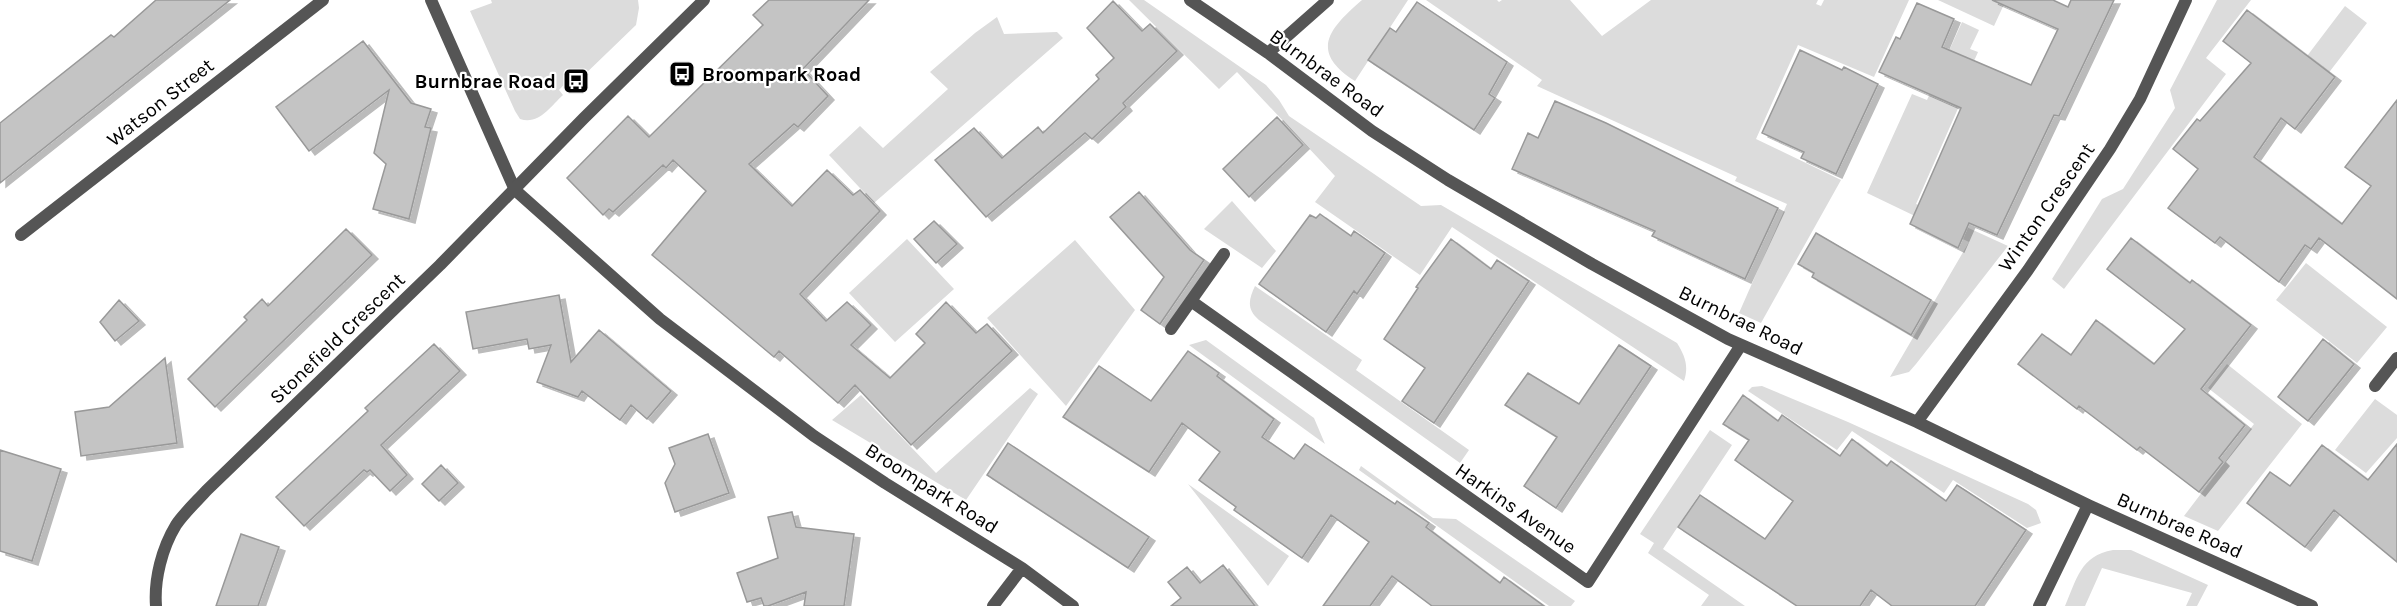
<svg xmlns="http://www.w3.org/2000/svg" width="2397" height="606" font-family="Karla,sans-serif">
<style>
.green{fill:#dcdcdc}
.building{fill:#c4c4c4;stroke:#999;stroke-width:1.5;filter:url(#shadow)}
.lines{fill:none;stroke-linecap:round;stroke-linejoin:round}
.minor{stroke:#555;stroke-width:12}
.tertiary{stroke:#555;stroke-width:12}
.labels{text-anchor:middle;stroke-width:4.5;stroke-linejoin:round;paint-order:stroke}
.street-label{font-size:20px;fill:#000;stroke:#fff}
.poi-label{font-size:20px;font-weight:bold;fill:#000;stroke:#fff;text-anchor:start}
</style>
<defs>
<filter id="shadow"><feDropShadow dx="6" dy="4" stdDeviation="0" flood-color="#0004"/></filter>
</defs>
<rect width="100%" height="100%" fill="#fff"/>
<path class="green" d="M491,0H638L639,8L636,25L579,80L573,75L559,90L563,95C550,107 539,125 520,119L515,111L470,11L492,3Z
M1129,0H1144L1266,85L1279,100L1289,116L1421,206L1441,205L1677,343C1685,356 1689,366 1684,381L1452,227L1420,275L1315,202L1335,176L1237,72L1219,89Z
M1362,0H1408L1355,81C1308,51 1330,28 1362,0Z
M1426,0H1497L1499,2L1502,0H1570L1602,36L1651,0H1818L1816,4L1821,6L1824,0H1909L1874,77L1798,45L1756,139L1841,180L1761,323L1739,313L1787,204L1735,181L1737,177L1537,86L1542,80Z
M1938,0H2006L1994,26Z
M2217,0H2251L2206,58L2226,74L2064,289L2052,279L2102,199L2123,189L2175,108L2170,90Z
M2345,6L2367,23L2294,118L2269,106Z
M997,17L1004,34L1057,32L1063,38L874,203L829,155L860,126L883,148L948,89L930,72L975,33Z
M1962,22L1979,30L1970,49L1978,52L1974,61L1978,63L1916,204L2008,246L1916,364L1909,372L1890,377L1969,242L1867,193L1912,94L1927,100Z
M1232,201L1276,251L1262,268L1204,229Z
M907,239L954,289L895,342L849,293Z
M1075,240L1135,310L1066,406L987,318Z
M2306,263L2387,327L2357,363L2276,300Z
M1255,286L1362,360L1356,370L1469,450L1460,463L1259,320C1246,309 1249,299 1255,286Z
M1206,340L1314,418L1325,444L1189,345Z
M2227,364L2302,424L2218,531L2184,516L2254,424L2208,388Z
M1762,386L1848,422L2028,504L2036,510L2041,523L2027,528L1953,480L1944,493L1852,431L1837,450L1748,391L1752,387Z
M1030,388L1038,394L966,500L832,420L861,395L936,473Z
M2375,399L2397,415V438L2366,473L2335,450Z
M1710,430L1732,445L1663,549L1745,606H1701L1709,595L1648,553L1654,543L1640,534Z
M1361,466L1433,518L1456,519L1575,601L1571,606H1549L1359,470Z
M1188,484L1289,556L1268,586Z
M2113,550H2131L2208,585L2197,606H2186L2192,593L2102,568L2085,606H2065C2077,579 2080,556 2113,550Z"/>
<path class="building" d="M156,0H230L0,183V123L111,35L114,37Z
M769,0H869L803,69L828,96L798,127L794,124L749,164L792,206L827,170L853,195L860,190L880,211L800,294L826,321L847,302L861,315L871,325L851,345L890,378L925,343L916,334L946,302L976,333L987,324L1012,351L911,445L855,385L838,403L779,351L774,357L652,255L706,191L673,160L666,168L663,165L613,212L609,209L603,215L567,178L628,116L649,137L763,25L753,15Z
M1992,0H2053L2068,7L2071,0H2114L2059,116L2054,115L1997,235L1969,223L1958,248L1910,224L1961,108L1879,72L1896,37L1900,39L1917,3L1954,19L1942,47L2031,85L2058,29Z
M1113,1L1142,31L1150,24L1177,51L1123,103L1126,107L1092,139L1085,133L986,217L935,160L974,128L1002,158L1038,127L1043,133L1099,79L1096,75L1114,58L1087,28Z
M1417,2L1507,62L1489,94L1495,98L1474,130L1368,60L1390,28L1396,32Z
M2247,10L2335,77L2295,129L2281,118L2254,157L2342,224L2371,186L2345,167L2397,100V299L2319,238L2311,249L2305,245L2279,282L2220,237L2215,243L2168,208L2198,169L2173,149L2197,119L2200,121L2251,63L2223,41Z
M363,41L411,103L431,109L425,127L431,128L409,219L373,209L386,164L374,153L389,90L309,151L276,107Z
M1800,50L1842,70L1844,67L1878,84L1836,174L1801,158L1804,152L1762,133Z
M1555,101L1606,123L1778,208L1745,279L1652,236L1655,231L1512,169L1528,133L1538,138Z
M1277,117L1303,145L1249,197L1223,169Z
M1139,192L1190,250L1204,260L1160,324L1141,310L1164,277L1110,217Z
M1320,214L1351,236L1354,231L1385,253L1357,294L1354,291L1326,332L1259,284L1310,215L1316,218Z
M934,221L957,244L936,263L914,239Z
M346,229L372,255L215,407L188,379L247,320L244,317L262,299L268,306Z
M1816,233L1931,300L1911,335L1812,277L1814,273L1798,264Z
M2131,238L2190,283L2192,280L2251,325L2201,389L2245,425L2219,458L2223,462L2199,492L2140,447L2137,450L2079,406L2077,409L2018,364L2042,334L2071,355L2096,320L2154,364L2185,329L2107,269Z
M1451,239L1491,269L1497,260L1529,281L1434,423L1402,401L1425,368L1384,339L1418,288L1416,287Z
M559,295L571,362L599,330L671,391L647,419L631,405L620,420L582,391L578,397L537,382L551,345L529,349L527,339L473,349L466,312Z
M119,300L139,321L115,341L100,322Z
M2323,339L2354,364L2308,421L2278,397Z
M434,344L460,371L381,445L407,475L390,491L370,470L367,472L364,470L304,526L276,497L368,411L365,408Z
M1619,345L1651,366L1556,508L1524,486L1557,437L1505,405L1528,373L1579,404Z
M1188,351L1219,373L1217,376L1274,419L1262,437L1294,459L1305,444L1395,504L1397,501L1429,523L1426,527L1500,583L1504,577L1544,606H1432L1392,576L1370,606H1323L1369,542L1331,515L1302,558L1234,510L1236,507L1199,480L1220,452L1182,423L1149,472L1063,417L1099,366L1151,401Z
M165,358L177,443L81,456L75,412L109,407Z
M1743,395L1778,421L1782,415L1840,456L1852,439L1887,466L1891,461L1946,501L1957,485L2026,530L1975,606H1892L1871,590L1860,606H1797L1678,527L1700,495L1765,539L1793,501L1735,460L1749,440L1723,424Z
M708,434L729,493L675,512L665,483L675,464L669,448Z
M1008,443L1149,537L1128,568L987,475Z
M2397,444V562L2334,510L2305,547L2247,503L2270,472L2290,486L2322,445L2368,480Z
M0,450L61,469L32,561L0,551Z
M441,465L458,483L439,501L422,484Z
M792,512L796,527L854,534L844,606H804L806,592L768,606H764L761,598L747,602L737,573L778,558L768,517Z
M241,534L279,547L258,606H216Z
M1223,565L1255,606H1171L1181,598L1168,582L1187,567L1200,583Z"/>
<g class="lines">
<path class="minor" d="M431,0L515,190L660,319L814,436L885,483L1022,568L1073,606
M1190,0L1268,53L1372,131L1448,180L1592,264L1728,339L1917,422L2088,505L2312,606
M1268,53L1328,0
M21,235L323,0
M1191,301L1588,582L1741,345
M1171,329L1224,254
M2375,386L2397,358
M1917,422L2028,270L2110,149L2140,99L2186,0
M993,606L1022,568
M2039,606L2088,505"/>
<path class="tertiary" d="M156,606C154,579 162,548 176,525C184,513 197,501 207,490L440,265L584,118L704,0"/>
</g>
<defs>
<g id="bus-square" transform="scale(1.35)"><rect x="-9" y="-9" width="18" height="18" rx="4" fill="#000" stroke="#fff"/><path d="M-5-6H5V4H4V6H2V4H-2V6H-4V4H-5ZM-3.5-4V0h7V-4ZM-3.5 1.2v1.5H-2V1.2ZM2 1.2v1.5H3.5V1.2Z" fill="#fff"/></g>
</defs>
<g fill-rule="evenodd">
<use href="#bus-square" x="682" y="74"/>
<use href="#bus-square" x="576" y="81"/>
</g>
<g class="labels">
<g class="street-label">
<text transform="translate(1327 73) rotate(36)" y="7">Burnbrae Road</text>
<text transform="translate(160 102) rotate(-38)" y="7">Watson Street</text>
<text transform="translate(2046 207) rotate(-55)" y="7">Winton Crescent</text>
<text transform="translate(1741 320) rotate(26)" y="7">Burnbrae Road</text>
<text transform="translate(337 338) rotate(-44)" y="7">Stonefield Crescent</text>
<text transform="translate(932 488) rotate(32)" y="7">Broompark Road</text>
<text transform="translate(1516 508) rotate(35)" y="7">Harkins Avenue</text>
<text transform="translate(2180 525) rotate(24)" y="7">Burnbrae Road</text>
</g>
<g class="poi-label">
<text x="702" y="81">Broompark Road</text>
<text x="556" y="88" text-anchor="end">Burnbrae Road</text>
</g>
</g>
</svg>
